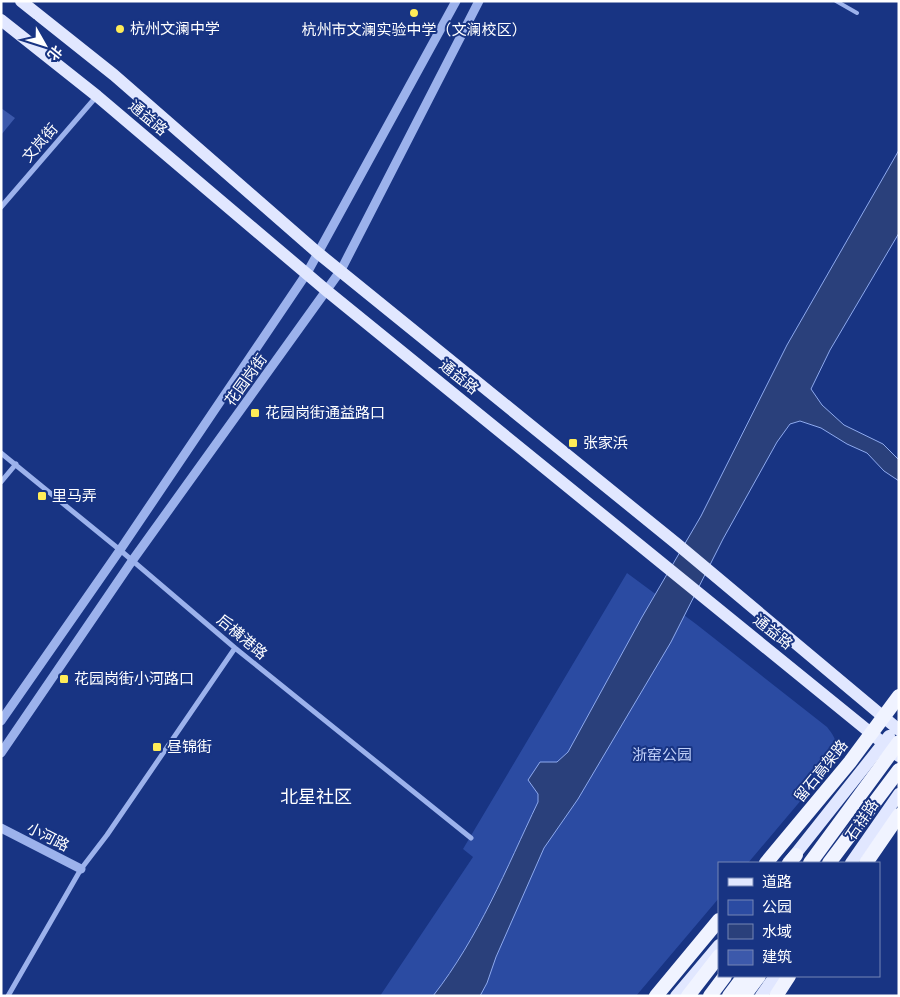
<svg xmlns="http://www.w3.org/2000/svg" width="900" height="997" font-family="'Exo 2','Noto Sans SC',sans-serif">
<style>
.green{fill:#2b4ba2}
.water{fill:#2a407b;stroke:#8eaaef}
.building{fill:#3c59ab}
.lines{fill:none;stroke-linecap:round;stroke-linejoin:round}
.service{stroke:#9cb2ec;stroke-width:4}
.minor{stroke:#9cb2ec;stroke-width:5}
.tertiary{stroke:#9cb2ec;stroke-width:9}
.primary{stroke:#e1e7ff;stroke-width:12}
.trunk{stroke:#f0f3ff;stroke-width:14}
.trunk-bridge{stroke:#f0f3ff;stroke-width:14}
.poi-dot{fill:#ffec57;stroke:#183483;stroke-width:2}
.labels{text-anchor:middle;stroke-width:4;stroke-linejoin:round;paint-order:stroke}
.poi-label{font-size:15px;fill:#fff;stroke:#183483;text-anchor:start}
.street-label{font-size:15px;fill:#fff;stroke:#183483}
.park-label{font-size:15px;fill:#c1d0f9;stroke:#183483}
.quarter-label{font-size:18px;fill:#fff;stroke:#183483}
</style>
<rect width="100%" height="100%" fill="#183483"/>
<path class="green" d="M627,573L696,624L827,727C840,743 838,749 829,767L748,863H719V898L636,996H380L473,857L463,849Z"/>
<path class="water" d="M899,150V233L830,350L811,389L822,405L844,425L883,444L899,460V481L884,471L867,453L847,444L821,428L800,421L790,424L777,442L723,539L671,642L578,799L544,848L496,957L487,983L480,996H433C479,937 506,869 538,802V794L528,780L540,762H557L568,752L642,617L701,516L787,345Z"/>
<path class="building" d="M1,108L15,118L1,135Z"/>
<g class="lines">
<path class="service" d="M836,1L857,13"/>
<path class="minor" d="M1,207L96,97
M1,453L120,550L235,648L471,838
M1,482L16,464
M8,996L81,869L107,835L235,648"/>
<path class="tertiary" d="M1,721L120,550L307,273L456,1
M1,753L132,561L341,270L479,1
M1,828L81,869"/>
<path class="primary" d="M21,1L114,75L318,253L677,544L899,730
M1,20L97,96L327,291L899,756
M790,861L889,736
M851,863L899,794
M676,996L719,945
M761,996L775,976"/>
<path class="trunk" d="M789,863L796,855
M829,863L899,770
M866,863L899,815
M656,996L719,920
M688,996L719,956
M710,996L725,976
M729,996L744,976
M744,996L759,976
M776,996L789,976"/>
<path class="trunk-bridge" d="M766,863L850,762L899,696
M810,863L899,742"/>
</g>
<g class="poi-dot">
<circle cx="414" cy="13" r="5"/>
<circle cx="120" cy="29" r="5"/>
<rect x="250" y="408" width="10" height="10" rx="2.5"/>
<rect x="568" y="438" width="10" height="10" rx="2.5"/>
<rect x="37" y="491" width="10" height="10" rx="2.5"/>
<rect x="59" y="674" width="10" height="10" rx="2.5"/>
<rect x="152" y="742" width="10" height="10" rx="2.5"/>
</g>
<g class="labels">
<g class="poi-label">
<text x="130" y="34">杭州文澜中学</text>
<text x="414" y="35" text-anchor="middle">杭州市文澜实验中学（文澜校区）</text>
<text x="265" y="418">花园岗街通益路口</text>
<text x="583" y="448">张家浜</text>
<text x="52" y="501">里马弄</text>
<text x="74" y="684">花园岗街小河路口</text>
<text x="167" y="752">昼锦街</text>
</g>
<g class="street-label">
<text transform="translate(148 118) rotate(40)" y="5">通益路</text>
<text transform="translate(40 143) rotate(-49)" y="5">文岚街</text>
<text transform="translate(459 377) rotate(39)" y="5">通益路</text>
<text transform="translate(246 380) rotate(-54)" y="5">花园岗街</text>
<text transform="translate(773 632) rotate(39)" y="5">通益路</text>
<text transform="translate(242 637) rotate(40)" y="5">后横港路</text>
<text transform="translate(821 771) rotate(-51)" y="5">留石高架路</text>
<text transform="translate(862 820) rotate(-56)" y="5">石祥路</text>
<text transform="translate(48 837) rotate(27)" y="5">小河路</text>
</g>
<g class="park-label">
<text x="662" y="760">浙窑公园</text>
</g>
<g class="quarter-label">
<text x="316" y="803">北星社区</text>
</g>
</g>
<rect width="900" height="997" fill="none" stroke="#ffffff" stroke-width="5"/>
<rect x="718" y="862" width="162" height="115" fill="#183483" stroke="#7485b5"/>
<rect x="728" y="878" width="25" height="8" fill="#e1e7ff" stroke="#7485b5"/>
<text x="762" y="887" font-size="15" fill="#ffffff">道路</text>
<rect x="728" y="900" width="25" height="15" fill="#2b4ba2" stroke="#7485b5"/>
<text x="762" y="912" font-size="15" fill="#ffffff">公园</text>
<rect x="728" y="924" width="25" height="15" fill="#2a407b" stroke="#7485b5"/>
<text x="762" y="937" font-size="15" fill="#ffffff">水域</text>
<rect x="728" y="950" width="25" height="15" fill="#3c59ab" stroke="#7485b5"/>
<text x="762" y="962" font-size="15" fill="#ffffff">建筑</text>
<g transform="translate(45 45) rotate(129)" stroke="#183483" stroke-width="4" paint-order="stroke">
<path d="M0-4L9 19L0 12L-9 19Z" fill="#ffffff"/>
<text y="-8" font-size="14" font-weight="bold" text-anchor="middle" fill="#ffffff">北</text>
</g>
</svg>
